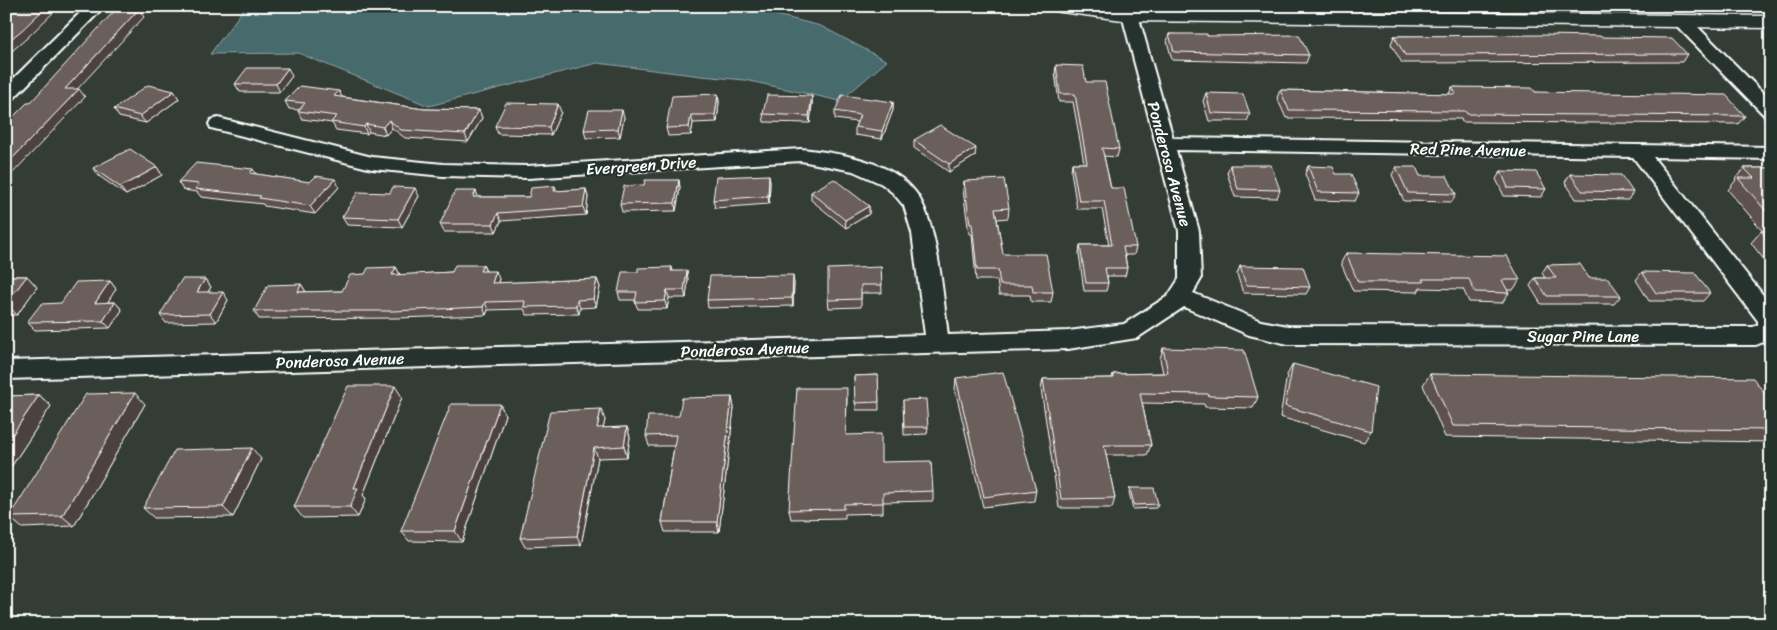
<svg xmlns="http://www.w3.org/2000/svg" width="1777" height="630" font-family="Sriracha,sans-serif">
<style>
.water{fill:#476b6c;stroke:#91a6a7}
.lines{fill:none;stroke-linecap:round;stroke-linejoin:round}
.minor-casing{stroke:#fff;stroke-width:4}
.tertiary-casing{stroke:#fff;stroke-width:3}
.minor{fill:#26332d;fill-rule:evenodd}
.tertiary{fill:#26332d;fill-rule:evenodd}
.wall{fill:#5c514d;stroke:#fff}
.shaded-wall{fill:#4b423f;stroke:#fff}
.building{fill:#6b5e5a;stroke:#fff}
.labels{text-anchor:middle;stroke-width:4.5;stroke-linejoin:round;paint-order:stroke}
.street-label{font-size:16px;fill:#fff;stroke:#26332d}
</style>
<rect width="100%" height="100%" fill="#343c36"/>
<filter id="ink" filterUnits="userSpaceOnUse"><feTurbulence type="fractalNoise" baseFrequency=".02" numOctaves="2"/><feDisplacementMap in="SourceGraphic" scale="10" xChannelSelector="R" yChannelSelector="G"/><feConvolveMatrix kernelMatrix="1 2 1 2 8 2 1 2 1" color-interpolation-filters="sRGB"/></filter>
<g filter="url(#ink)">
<path class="water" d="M246,6H756L760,11L821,26L887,61L840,101L745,80L701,76L597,63L429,106L298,53L210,54Z"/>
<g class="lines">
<g class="minor-casing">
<path id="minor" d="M87,6H105L12,100L6,101V86Z
M1130,10L1136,12L1138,15L1173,138L1771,147V159L1653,157L1771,305V339L1756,345L1288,344L1249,335L1184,307L1137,338L1068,349L6,379V361L925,335L912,233L904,206L893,193L882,184L853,171L801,161L528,178L443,176L372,169L211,128L209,124L211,120L218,118L372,157L443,164L528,166L801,149C839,153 892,160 916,193C938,223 943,297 948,335L1068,331L1124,324L1168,296L1179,279V231L1122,15L1124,12ZM1176,150L1633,157L1758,321V325L1753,327L1288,326L1261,321L1193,293L1201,279L1199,231Z
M1682,16L1688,17L1771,101V118L1765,116L1676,25L1674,21L1676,17Z"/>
</g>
<g class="tertiary-casing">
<path id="tertiary" d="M1051,6H1109L1130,9L1771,16V28L1130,21L1061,12L1054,10Z"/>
</g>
<use href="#minor" class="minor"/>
<use href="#tertiary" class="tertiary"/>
</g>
<path class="wall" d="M1169,34L1207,36L1309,55L1306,63L1172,60L1167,41Z
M1394,36L1601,37L1687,54L1682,62L1402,63L1391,44Z
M1056,65L1086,82L1119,149L1117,157L1104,156L1111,188L1136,247L1134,255H1125L1127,268L1125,276H1107L1108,283L1106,291H1084L1079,253L1080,245H1109L1102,209H1077L1071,171L1072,163H1084L1073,102H1059L1055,73Z
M292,76L280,92H240L235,84Z
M1452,87L1535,92L1745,116L1738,124L1462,122L1461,119L1286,118L1277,98L1280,90L1449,94Z
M174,91L179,99L146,123L119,117L114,109Z
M1206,93L1250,114L1247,121H1209L1203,101Z
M718,94L719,102L717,122L693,123L691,135L668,136L666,128Z
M812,96V104L810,123L764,122L763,114Z
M342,97L424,109L479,110L482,118L468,142L405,138L392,128L386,135L369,132L367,134L336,130L332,123L302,119L298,111L299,110L289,109L285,101Z
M893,102V110L882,139L855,135V127L857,122L835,119V111Z
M561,112L551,135L498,134L495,126Z
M624,117L620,137L586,138L584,130Z
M914,140L975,156L949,172L914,148Z
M1230,165L1280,190L1277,198L1235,197L1227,173Z
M1308,166L1336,174L1359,193L1355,201L1315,200L1305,174Z
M157,167L162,175L126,195L99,176L93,168Z
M1396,167L1420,176L1456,194L1452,202L1404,201L1392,175Z
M1744,168H1771V266H1769L1751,243L1762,230L1728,190L1736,180L1735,179Z
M1501,171L1546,189L1541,197L1504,196L1496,179Z
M256,174L339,187L315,214L264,206L263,204L201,197L197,192L183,190L178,182Z
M1570,174L1633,192L1628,200L1576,199L1565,182Z
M769,175L770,183L769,204L715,208L713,200Z
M679,180L680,188L676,211L622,212L620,204L644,185Z
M964,181L1009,208L1008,218L997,219L1003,254L1053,292L1051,302H1031L1030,295H999L997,280H976L972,234H969L963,190Z
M555,186L557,191L586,189L588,197L586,215L501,221L496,232H444L440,224L476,191L478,197H529Z
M811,192L869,206V214L846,228L811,200Z
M419,196L402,227L347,225L342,217Z
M1346,253L1520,280L1513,290H1507L1509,293L1502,303L1469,302L1463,289L1420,288L1418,292L1353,291L1341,263Z
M483,265L486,271L499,279L498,283L597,279L600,287L596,307L580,308L579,314L527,315L524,309L488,310L486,315L397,318L259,319L254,311L301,284L306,292L342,291L365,274L396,267L400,275L452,272Z
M1547,265L1589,278L1621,296L1614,304H1541L1530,286L1535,278H1545L1542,273Z
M1240,266L1310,287L1306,294L1243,293L1237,274Z
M672,267L673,271L688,279L686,298H669L667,309H638L635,302L636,300H620L618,292L638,272Z
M881,267L882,293H861V307L829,308L828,300Z
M1642,272L1710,293L1703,301H1649L1636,280Z
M6,276H27L37,287L17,315H6Z
M205,279L211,287L208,292L228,300L216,322L166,323L160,315Z
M110,281L116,289L107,302H115L122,310L110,328L35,330L27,322L61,303Z
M794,283L793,306L708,308L707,300Z
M1163,348L1258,397L1253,408L1205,407L1204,404L1142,403L1151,445L1147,455H1106L1115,498L1112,508H1059L1041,389L1043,379L1112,378L1113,374L1163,373L1160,359Z
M1293,364L1371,431L1364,442L1280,417L1287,375Z
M1430,374L1771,402V442L1445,437L1423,385Z
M878,375L879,410H856L854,376Z
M956,378L1036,490L1034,501L983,507L955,389Z
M39,395L51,406L11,467H6V396Z
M402,397L363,495L366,499L358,517L303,518L294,507Z
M732,397L734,408L719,532H665L662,522L674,446H649L646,436L679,416Z
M847,398L846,435L881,462L933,491V501L883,502V513L845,514V518L791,519L789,510Z
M903,400L928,427L927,434L904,435Z
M145,404L74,526L22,528L9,517Z
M500,404L505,415L462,542L409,541L401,531Z
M605,420L603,428L627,427L630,437L627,457L598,458L581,545L525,547L520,538Z
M261,459L233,517L154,518L143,508Z
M1130,488L1158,504L1156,508L1133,509L1129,492Z"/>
<path class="shaded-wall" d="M47,6H60L27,38L6,56V43Z
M139,9L144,17L70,97L65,89Z
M288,68L292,76L280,92L276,84Z
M79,89L85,97L9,177L12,181L6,187V165Z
M174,91L179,99L146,123L140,116Z
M339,91L343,99L334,96Z
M718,94L719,102L717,122L715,115Z
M812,96V104L810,123L809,116Z
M893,102V110L882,139V131Z
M558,104L561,112L551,135L549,127Z
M479,110L482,118L468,142L465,134Z
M622,110L624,117L620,137L618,129Z
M691,115L693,123L691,135L689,127Z
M389,120L392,128L386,135L383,127Z
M366,124L369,132L367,134L364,127Z
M976,148L975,156L949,172V164Z
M157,167L162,175L126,195L120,187Z
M253,169L258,177L250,173Z
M769,175L770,183L769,204L768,196Z
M335,179L339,187L315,214L310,206Z
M679,180L680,188L676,211L675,203Z
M415,188L419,196L402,227L398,219Z
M586,189L588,197L586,215L583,207Z
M476,191L479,199L473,197Z
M869,206V214L846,228L845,220Z
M498,213L501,221L496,232L493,224Z
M483,265L486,273L480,271Z
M396,267L400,275H392Z
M496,271L499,279L495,291L492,283Z
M687,271L688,279L686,298L684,290Z
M793,275L794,283L793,306L792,298Z
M27,276L37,287L17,315L6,303Z
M205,279L211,287L203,300L197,292Z
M597,279L600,287L596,307L593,299Z
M110,281L116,289L102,311L95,303Z
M301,284L306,292H298Z
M667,290L669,298L667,309L665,301Z
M223,292L228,300L216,322L210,314Z
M577,300L580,308L579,314L576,306Z
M115,302L122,310L110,328L103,321Z
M485,302L488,310L486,315L483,307Z
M395,386L402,397L363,495L366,499L358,517L350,507L354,488Z
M135,393L145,404L74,526L62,516Z
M39,395L51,406L11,467L6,464V444Z
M732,397L734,408L719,532L717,522Z
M500,404L505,415L462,542L455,531Z
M601,409L605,420L601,438L597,428Z
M627,427L630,437L627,457L624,446Z
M252,448L261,459L233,517L223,507Z
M594,448L598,458L581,545L577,536Z"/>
<path class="building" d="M14,6H47L22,30L6,43V14Z
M116,9H139L65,89H79L6,165V124L27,103H30Z
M1169,34H1207V36L1299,35L1309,55L1174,52Z
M1543,35L1600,36L1601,37L1672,38L1687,54L1405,55L1394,36Z
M1056,65L1083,66L1086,82H1105L1119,149L1102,148L1111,188H1124L1136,247H1123L1127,268H1105L1108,283H1086L1080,245H1112L1104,201H1079L1072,163H1087L1075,94H1060Z
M247,68H288L276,84H235Z
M148,85L174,91L140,116L114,109Z
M300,86L339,91L334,96L424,109L479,110L465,134L401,130L389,120L383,127L366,124L364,127L331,122L337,116L298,111L305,103L285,101Z
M1452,87L1532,88L1535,92L1726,95L1745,116L1467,114L1465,111L1289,110L1280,90L1456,94Z
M1206,93L1243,94L1250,114L1211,113Z
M718,94L715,115H691L689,127L666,128L672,96Z
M767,95L812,96L809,116L763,114Z
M842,95L893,102L882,131L855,127L860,115L835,111Z
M506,103L558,104L549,127L495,126Z
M589,110H622L618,129L584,130Z
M940,125L976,148L949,164L914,140Z
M130,149L157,167L120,187L93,168Z
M196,163L253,169L250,173L310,182L316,176L335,179L310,206L259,198L261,196L195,189L199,184L178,182Z
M1230,165H1271L1280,190L1238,189Z
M1308,166L1333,167L1336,174H1351L1359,193L1318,192Z
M1396,167H1416L1420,176H1447L1456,194L1408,193Z
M1744,168H1771V217L1738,178H1754Z
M1501,171L1536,172L1546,189L1508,188Z
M1570,174L1621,175L1633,192L1582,191Z
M769,175L768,196L713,200L716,177Z
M834,179L869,206L845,220L811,192Z
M1004,179L1009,208L995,209L1003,254H1046L1053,292H1033L1032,285H1000L998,270H977L972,224H970L964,181Z
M645,180H679L675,203L620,204L624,186L644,185Z
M555,186L554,191L586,189L583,207L498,213L493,224H440L455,191H476L473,197H529L531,188Z
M393,187L415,188L398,219L342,217L358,192L390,193Z
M1761,231H1771V243Z
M1346,253L1507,256L1520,280H1502L1509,293L1475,292L1469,279H1422L1424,282H1358Z
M1580,264L1589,278H1608L1621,296H1547L1535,278H1556L1547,265Z
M455,265H483L480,271H496L492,283L597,279L593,299L577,300L576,306L524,307L525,301L485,302L483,307L393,311H254L268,285L301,284L298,292L342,291L350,275L365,274L368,268L396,267L392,275L452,272Z
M1240,266L1303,267L1310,287L1246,285Z
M672,267L671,271H687L684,290H667L665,301L635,302L637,292H618L622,272H638V268Z
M881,267L882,285H861V299L828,300V269Z
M1642,272L1695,273L1710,293H1656Z
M793,275L792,298L707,300L710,276Z
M6,276H27L6,303Z
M182,279H205L197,292H223L210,314L160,315Z
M110,281L95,303L115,302L103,321L27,322L41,304L61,303L76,282Z
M1163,348L1244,350L1258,397L1209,396L1208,394L1140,393L1151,445H1104L1115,498L1061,499L1043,379L1114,378L1113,374L1168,373Z
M1293,364L1376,387L1371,431L1285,406Z
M1003,372L1036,490L984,497L956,378Z
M1430,374L1753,378L1771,402V430L1453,426Z
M878,375L879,402L855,403L854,376Z
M348,386H395L354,488H358L350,507H294Z
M797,388H847L846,435L881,434V462L931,461L933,491L883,493V503L844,504V509L789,510Z
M135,393L62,516L9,517L86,394Z
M39,395L6,444V396Z
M732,397L717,522H662L676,435L646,436L648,416H679L682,398Z
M926,399L928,427H904L903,400Z
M451,404H500L455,531H401Z
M601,409L597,428L627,427L624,446L594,448L577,536L520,538L550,411Z
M252,448L223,507L143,508L175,450Z
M1130,488H1154L1158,504L1134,505Z"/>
</g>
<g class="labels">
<g class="street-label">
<text transform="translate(1468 149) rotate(1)" y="6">Red Pine Avenue</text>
<text transform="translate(1170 164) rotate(75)" y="6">Ponderosa Avenue</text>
<text transform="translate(641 165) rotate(-4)" y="6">Evergreen Drive</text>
<text x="1583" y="342">Sugar Pine Lane</text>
<text transform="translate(745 349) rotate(-2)" y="6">Ponderosa Avenue</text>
<text transform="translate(340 360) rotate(-2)" y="6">Ponderosa Avenue</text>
</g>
</g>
<rect width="1777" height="630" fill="none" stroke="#26332d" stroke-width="25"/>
<rect x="12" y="12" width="1752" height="605" fill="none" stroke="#fff" stroke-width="2" filter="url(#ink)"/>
</svg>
